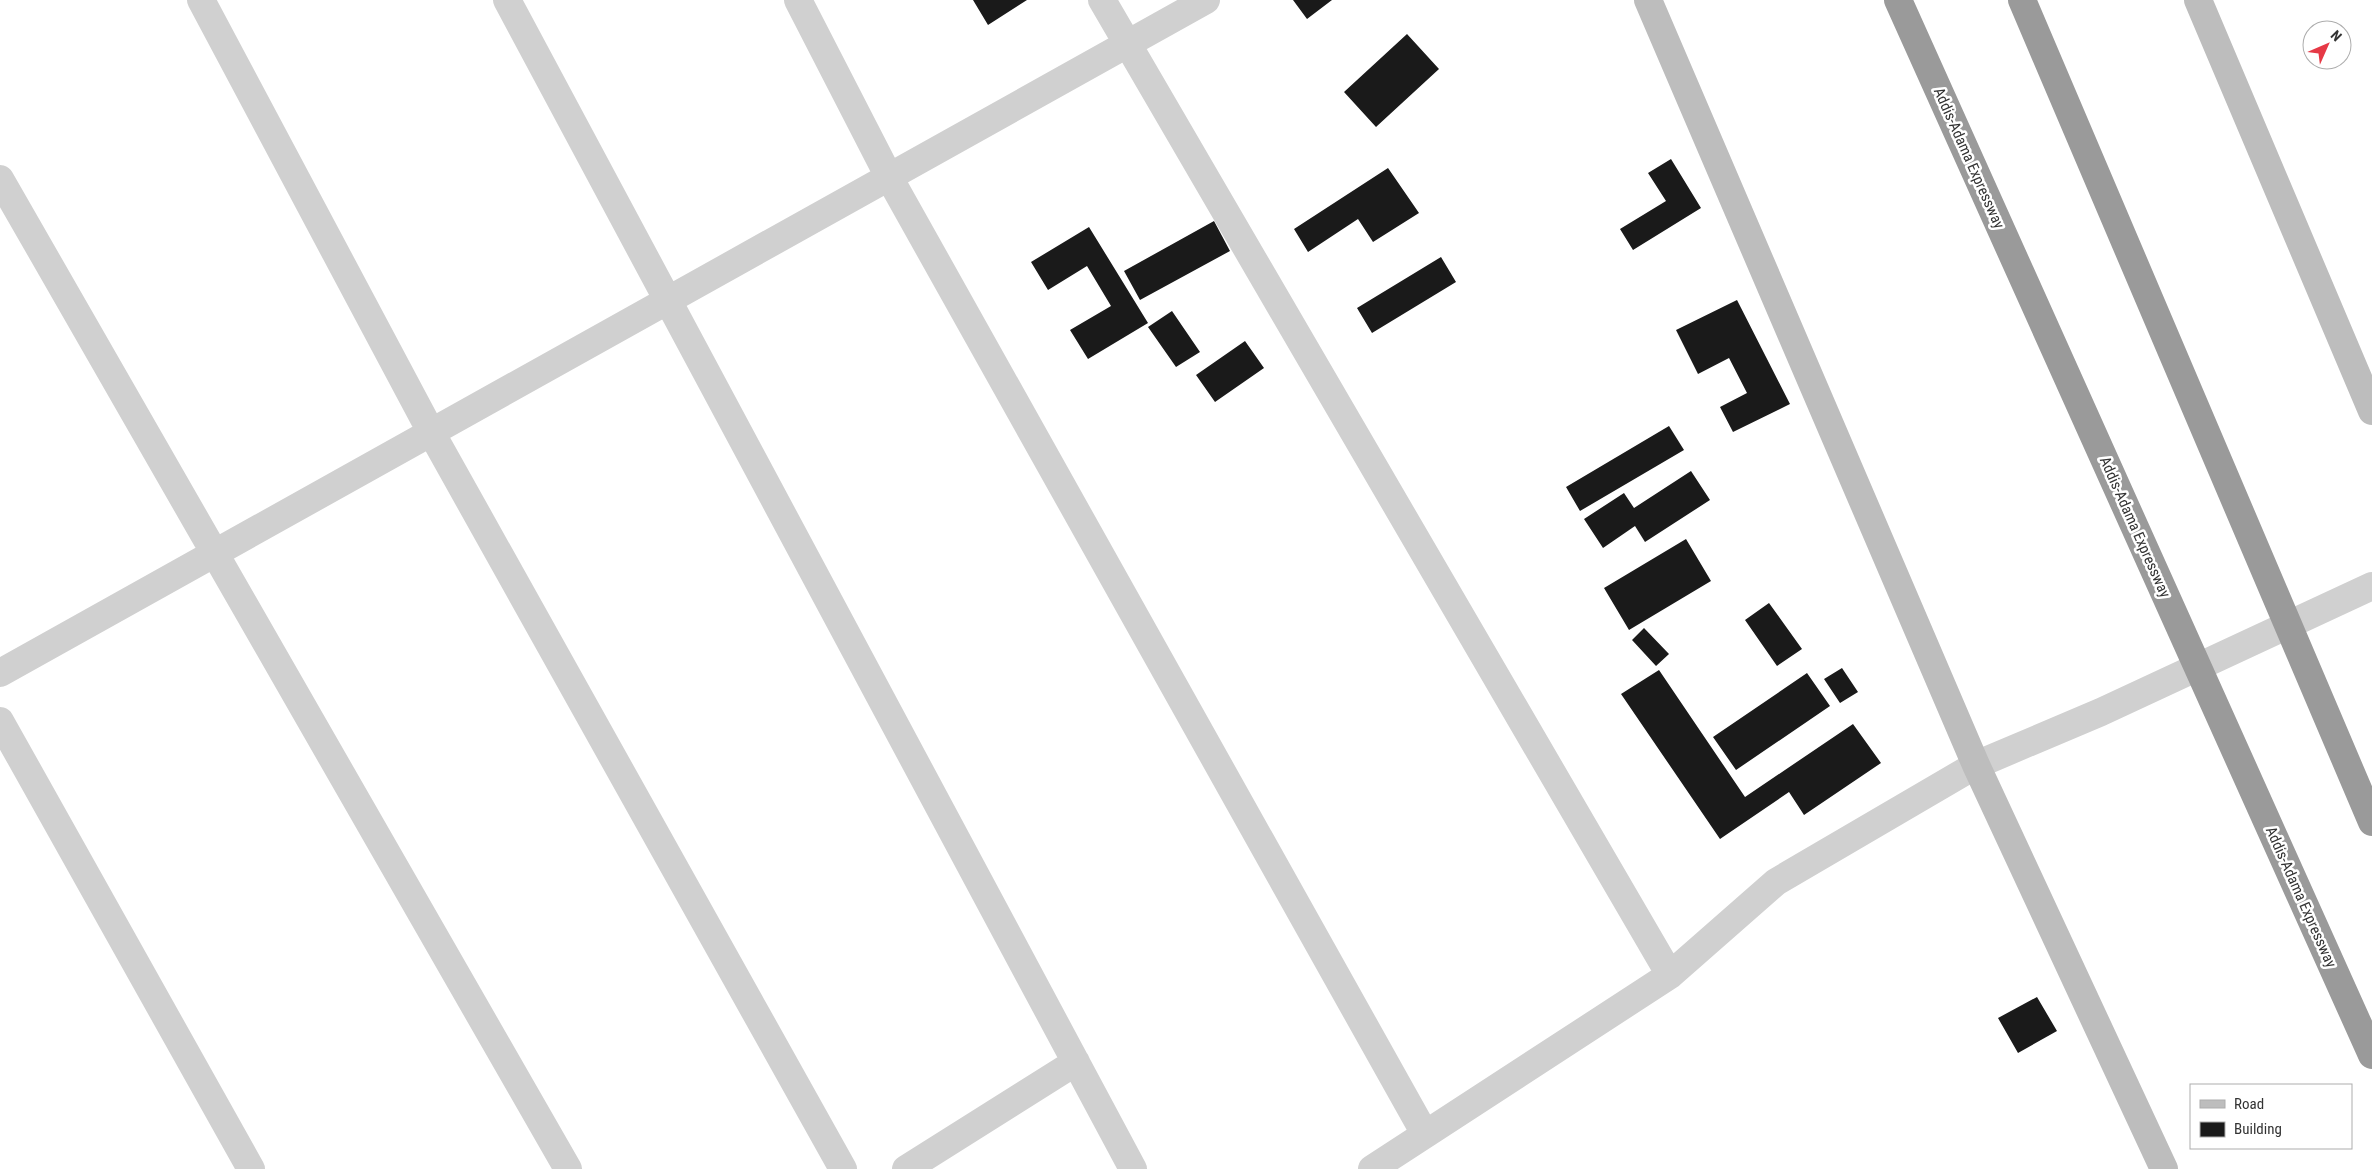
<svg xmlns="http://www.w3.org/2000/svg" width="2372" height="1169" font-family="'Roboto Condensed',sans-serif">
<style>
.building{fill:#1a1a1a}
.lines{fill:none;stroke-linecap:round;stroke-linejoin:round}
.street{stroke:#d0d0d0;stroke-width:28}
.secondary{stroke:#bdbdbd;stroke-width:28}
.highway{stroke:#9a9a9a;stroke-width:28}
.labels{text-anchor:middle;stroke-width:5;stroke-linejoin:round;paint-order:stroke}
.street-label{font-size:15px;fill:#333;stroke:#fff}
</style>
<rect width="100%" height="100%" fill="#fff"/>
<path class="building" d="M973,0H1027L988,25Z
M1293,0H1332L1307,19Z
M1407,34L1439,69L1376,127L1344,92Z
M1671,159L1701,208L1633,250L1620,229L1666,201L1648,173Z
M1388,168L1419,213L1373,242L1358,219L1308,252L1294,229Z
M1214,221L1230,251L1140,300L1124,271Z
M1089,227L1148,323L1088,359L1070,330L1111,306L1087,266L1048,290L1031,262Z
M1441,257L1456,282L1372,333L1357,308Z
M1737,300L1790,404L1733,432L1720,407L1747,393L1729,358L1698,374L1676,330Z
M1172,311L1200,352L1176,367L1148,327Z
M1245,341L1264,368L1215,402L1196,375Z
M1669,426L1684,450L1580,511L1566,487Z
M1691,471L1710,500L1645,542L1635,526L1603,548L1584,519L1624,493L1634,508Z
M1686,539L1711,581L1629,630L1604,588Z
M1769,603L1802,649L1777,666L1745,620Z
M1644,628L1669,654L1656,666L1632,640Z
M1842,668L1858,692L1840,703L1824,679Z
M1659,670L1745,797L1853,724L1881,763L1804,815L1789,792L1720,839L1621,694Z
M1807,673L1830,706L1736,770L1713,737Z
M2037,997L2057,1031L2018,1053L1998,1018Z"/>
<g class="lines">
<path class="street" d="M201,0L431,432L843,1169
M507,0L1133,1169
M798,0L889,177L1425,1134
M1102,0L1670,975
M0,179L568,1169
M0,673L1206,0
M0,721L251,1169
M906,1169L1076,1062
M1372,1169L1670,975L1776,882L1976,765L2101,712L2372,586"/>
<path class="secondary" d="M1648,0L1976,765L2164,1169
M2198,0L2372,411"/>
<path class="highway" d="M1898,0L2372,1055
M2022,0L2372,822"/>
</g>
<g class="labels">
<g class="street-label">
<text transform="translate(1969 158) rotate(66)" y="5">Addis-Adama Expressway</text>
<text transform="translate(2135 527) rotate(66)" y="5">Addis-Adama Expressway</text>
<text transform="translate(2301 897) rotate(66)" y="5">Addis-Adama Expressway</text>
</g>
</g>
<rect x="2190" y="1084" width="162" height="65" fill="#ffffff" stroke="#adadad"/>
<rect x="2200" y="1100" width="25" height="8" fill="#bdbdbd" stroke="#adadad"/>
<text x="2234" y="1109" font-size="15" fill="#333333">Road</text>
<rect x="2200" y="1122" width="25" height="15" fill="#1a1a1a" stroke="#adadad"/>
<text x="2234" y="1134" font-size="15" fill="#333333">Building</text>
<g transform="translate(2327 45) rotate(45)"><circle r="24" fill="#ffffff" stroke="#adadad"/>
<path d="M0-4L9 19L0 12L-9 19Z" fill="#e63946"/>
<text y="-8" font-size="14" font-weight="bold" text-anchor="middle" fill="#333333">N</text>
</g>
</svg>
